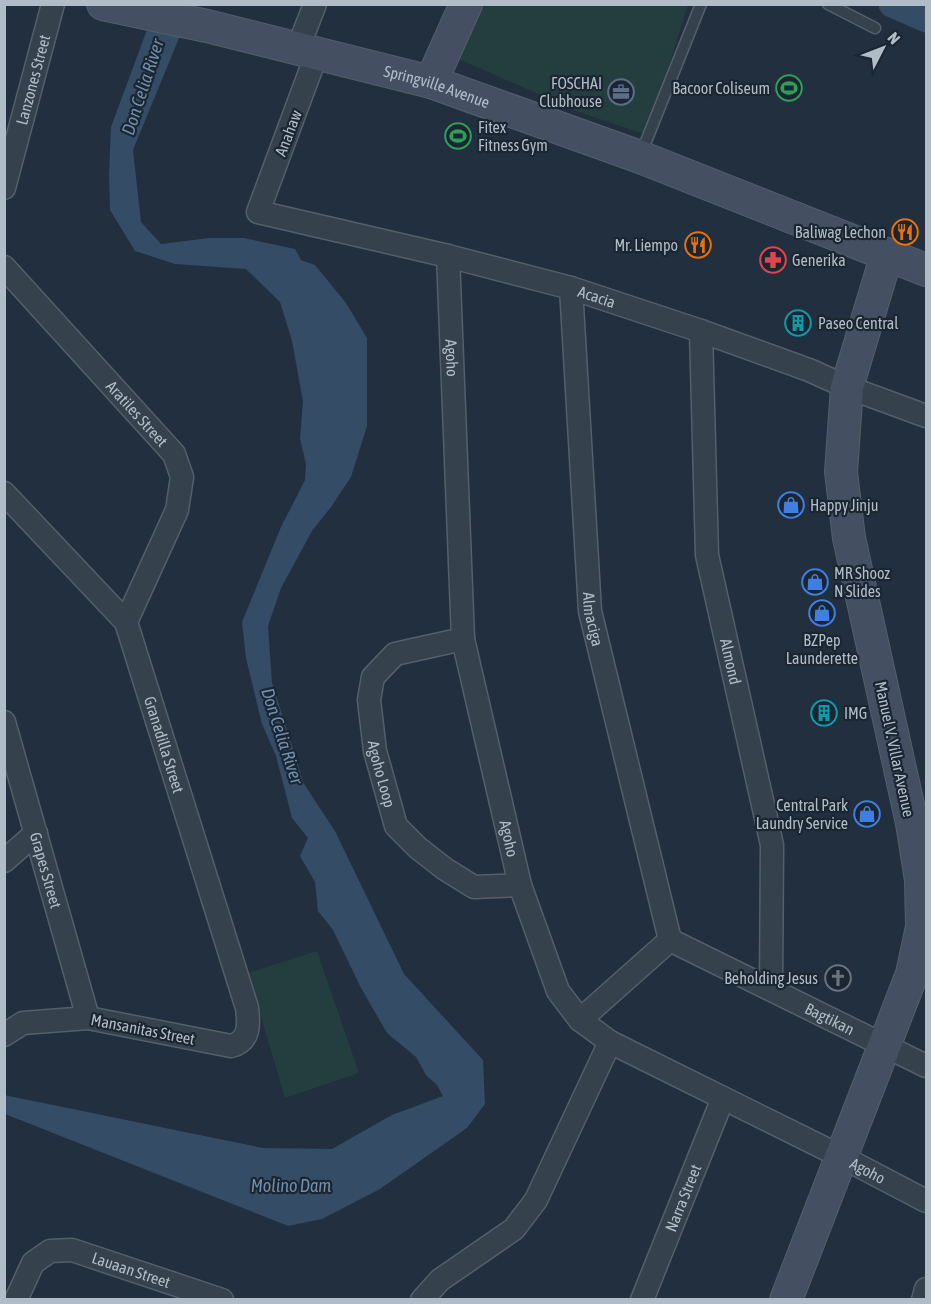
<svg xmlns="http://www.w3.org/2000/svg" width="931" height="1304" font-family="'Asap Condensed',sans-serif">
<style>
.green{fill:#243d3f}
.water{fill:#344c66}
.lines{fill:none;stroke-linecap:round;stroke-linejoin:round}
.canal{stroke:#344c66;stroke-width:27}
.lane-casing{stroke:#545f6b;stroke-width:13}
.street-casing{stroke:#545f6b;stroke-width:25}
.secondary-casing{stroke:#545f6b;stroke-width:34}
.lane{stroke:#36414e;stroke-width:10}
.street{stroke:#36414e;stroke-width:22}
.secondary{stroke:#445061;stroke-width:32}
.labels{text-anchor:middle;stroke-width:4.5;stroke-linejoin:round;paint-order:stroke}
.street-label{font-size:16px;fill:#b1bcc9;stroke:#1b2632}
.poi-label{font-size:16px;fill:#b1bcc9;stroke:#1b2632;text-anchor:end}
.water-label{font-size:18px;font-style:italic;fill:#708eae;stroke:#1b2632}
</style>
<rect width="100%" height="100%" fill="#222f3e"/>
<path class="green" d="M475,5H688L647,135L579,112L454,57Z
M317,951L359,1073L285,1098L248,973Z"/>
<path class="water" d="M153,5H187L184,26L133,150L141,222L161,244L209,238H244L295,249L301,260L315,265L346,303L367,338V426L351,477L331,507L312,531L281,588L268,626L272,683L304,784L335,831L404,974L483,1060L485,1104L467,1128L380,1189L322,1219L288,1226L5,1114L4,1095L263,1148L332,1149L392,1115L443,1096L437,1085L426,1075L416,1057L387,1033L361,988L333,930L318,911L315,882L300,856L308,838L292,818L276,756L262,724L246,658L242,622L281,527L305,480L306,464L300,439L303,401L292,341L280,302L246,269L175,264L135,251L110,210L109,175L111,127L148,27Z"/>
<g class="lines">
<path class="canal" d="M892,4L926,19"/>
<g class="lane-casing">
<path id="lane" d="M828,4L875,28
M641,154L701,4"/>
</g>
<g class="street-casing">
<g id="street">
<path d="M298,48L315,4"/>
<path id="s1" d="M317,53L258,212L448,256L571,288L701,331L809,370L847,387L926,416"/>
<path id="s2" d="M4,188L53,4"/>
<path id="s3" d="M448,256L463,639L520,885L558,991L580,1020L610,1042L842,1157L926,1201"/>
<path id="s4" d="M4,267L174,454L182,477L177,510L126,622"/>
<path id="s5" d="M571,288L590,611L670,940"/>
<path id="s6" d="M701,331L707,555L772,845L771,989"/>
<path id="s7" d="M4,493L126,622L247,1008C249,1025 250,1041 231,1046L88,1018L23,1023L4,1035"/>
<path id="s8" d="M463,639L395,654L373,677L369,700L375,751L396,826L418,848L445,869L474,887L520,885"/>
<path id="s9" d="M4,722L88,1018"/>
<path d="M4,861L36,833"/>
<path id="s10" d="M670,940L926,1066"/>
<path d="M580,1020L670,940"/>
<path id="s11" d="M16,1300L33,1263L50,1251L72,1250L222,1300"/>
<path d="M422,1300L440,1280L514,1229L536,1200L610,1042"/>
<path id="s12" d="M642,1300L723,1098"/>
<path d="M923,1300L926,1289"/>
</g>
</g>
<g class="secondary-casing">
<g id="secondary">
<path id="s13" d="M103,4L207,26L431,82L640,157L926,270"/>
<path d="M431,82L466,4"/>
<path d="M786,1300L912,974L922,927L921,880L912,823L849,538L841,472L847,387L887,254"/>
</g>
</g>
<use href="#lane" class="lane"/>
<use href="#street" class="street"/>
<use href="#secondary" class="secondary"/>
</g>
<defs>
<g id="stadium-ring" transform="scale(1.35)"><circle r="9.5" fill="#1b2632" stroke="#2e9e5b" stroke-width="1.5"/><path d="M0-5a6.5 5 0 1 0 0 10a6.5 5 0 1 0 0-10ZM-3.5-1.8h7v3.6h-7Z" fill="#2e9e5b"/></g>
<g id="office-ring" transform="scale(1.35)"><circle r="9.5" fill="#1b2632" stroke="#5c6f8a" stroke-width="1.5"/><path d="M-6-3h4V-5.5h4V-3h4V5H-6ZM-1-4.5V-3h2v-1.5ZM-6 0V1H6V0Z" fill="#5c6f8a"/></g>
<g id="restaurant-ring" transform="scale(1.35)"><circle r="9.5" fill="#1b2632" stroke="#e8710a" stroke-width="1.5"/><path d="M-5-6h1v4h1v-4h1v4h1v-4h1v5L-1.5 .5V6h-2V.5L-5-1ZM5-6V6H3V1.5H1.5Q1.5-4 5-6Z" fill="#e8710a"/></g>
<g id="pharmacy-ring" transform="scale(1.35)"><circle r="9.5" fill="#1b2632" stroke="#e0444e" stroke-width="1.5"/><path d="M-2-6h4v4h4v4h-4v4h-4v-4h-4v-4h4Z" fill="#e0444e"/></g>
<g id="building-ring" transform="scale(1.35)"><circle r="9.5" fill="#1b2632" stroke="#0f9aa8" stroke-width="1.5"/><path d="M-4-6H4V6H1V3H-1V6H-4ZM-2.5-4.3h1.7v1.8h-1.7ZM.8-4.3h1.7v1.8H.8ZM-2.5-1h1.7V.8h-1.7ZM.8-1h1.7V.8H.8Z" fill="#0f9aa8"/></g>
<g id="shop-ring" transform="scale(1.35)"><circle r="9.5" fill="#1b2632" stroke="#3f7fe0" stroke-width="1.5"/><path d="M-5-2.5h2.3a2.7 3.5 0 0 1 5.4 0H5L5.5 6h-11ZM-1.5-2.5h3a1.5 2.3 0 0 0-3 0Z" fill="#3f7fe0"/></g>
<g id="church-ring" transform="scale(1.35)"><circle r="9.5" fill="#1b2632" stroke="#6b7280" stroke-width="1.5"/><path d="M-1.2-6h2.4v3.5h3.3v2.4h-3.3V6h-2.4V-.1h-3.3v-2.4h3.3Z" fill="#6b7280"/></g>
</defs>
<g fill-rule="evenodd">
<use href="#stadium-ring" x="789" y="88"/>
<use href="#office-ring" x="621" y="92"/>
<use href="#stadium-ring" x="458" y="136"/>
<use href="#restaurant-ring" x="905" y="232"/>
<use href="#restaurant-ring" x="698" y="245"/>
<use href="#pharmacy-ring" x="773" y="260"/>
<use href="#building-ring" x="798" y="323"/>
<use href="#shop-ring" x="791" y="505"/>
<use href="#shop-ring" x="815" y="582"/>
<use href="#shop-ring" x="822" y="613"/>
<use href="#building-ring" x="824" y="713"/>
<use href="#shop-ring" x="867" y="814"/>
<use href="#church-ring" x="838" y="978"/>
</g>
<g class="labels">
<g class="street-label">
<text dy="6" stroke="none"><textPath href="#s2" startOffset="112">Lanzones Street</textPath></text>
<text dy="6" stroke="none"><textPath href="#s13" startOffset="344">Springville Avenue</textPath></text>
<text transform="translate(288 133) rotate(-69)" y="6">Anahaw</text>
<text dy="6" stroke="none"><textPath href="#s1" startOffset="519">Acacia</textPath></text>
<text dy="6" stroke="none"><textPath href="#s3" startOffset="102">Agoho</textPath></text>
<text dy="6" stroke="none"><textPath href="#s4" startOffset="198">Aratiles Street</textPath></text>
<text dy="6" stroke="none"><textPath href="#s5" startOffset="332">Almaciga</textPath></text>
<text dy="6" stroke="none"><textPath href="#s6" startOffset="333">Almond</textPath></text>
<text dy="6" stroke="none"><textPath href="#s7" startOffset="306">Granadilla Street</textPath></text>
<text transform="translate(895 749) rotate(78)" y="6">Manuel V. Villar Avenue</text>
<text dy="6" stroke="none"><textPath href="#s8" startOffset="200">Agoho Loop</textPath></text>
<text dy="6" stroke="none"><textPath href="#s3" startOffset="588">Agoho</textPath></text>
<text dy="6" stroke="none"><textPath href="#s9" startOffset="154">Grapes Street</textPath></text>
<text dy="6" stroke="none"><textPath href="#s10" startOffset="178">Bagtikan</textPath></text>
<text transform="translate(143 1029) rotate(11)" y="6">Mansanitas Street</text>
<text dy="6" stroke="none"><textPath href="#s3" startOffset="1110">Agoho</textPath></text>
<text dy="6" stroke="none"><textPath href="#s12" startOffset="110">Narra Street</textPath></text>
<text dy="6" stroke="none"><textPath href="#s11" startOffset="146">Lauaan Street</textPath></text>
</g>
<g class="poi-label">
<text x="602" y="89">FOSCHAI<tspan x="602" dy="18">Clubhouse</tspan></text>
<text x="770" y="94">Bacoor Coliseum</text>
<text x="478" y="133" text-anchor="start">Fitex<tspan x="478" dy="18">Fitness Gym</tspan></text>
<text x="886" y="238">Baliwag Lechon</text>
<text x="678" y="251">Mr. Liempo</text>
<text x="792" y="266" text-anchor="start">Generika</text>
<text x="818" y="329" text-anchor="start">Paseo Central</text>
<text x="810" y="511" text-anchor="start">Happy Jinju</text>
<text x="834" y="579" text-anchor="start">MR Shooz<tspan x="834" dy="18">N Slides</tspan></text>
<text x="822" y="646" text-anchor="middle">BZPep<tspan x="822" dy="18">Launderette</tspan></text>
<text x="844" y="719" text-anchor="start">IMG</text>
<text x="848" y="811">Central Park<tspan x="848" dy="18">Laundry Service</tspan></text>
<text x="818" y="984">Beholding Jesus</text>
</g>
<g class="water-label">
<text transform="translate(143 87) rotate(-72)" y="6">Don Celia River</text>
<text transform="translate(282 736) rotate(72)" y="6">Don Celia River</text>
<text x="291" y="1192">Molino Dam</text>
</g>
</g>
<rect width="931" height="1304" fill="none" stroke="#b1bcc9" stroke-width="12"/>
<g transform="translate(883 48) rotate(48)" stroke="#1b2632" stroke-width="4.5" paint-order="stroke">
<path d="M0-4.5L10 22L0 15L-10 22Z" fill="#b1bcc9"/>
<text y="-9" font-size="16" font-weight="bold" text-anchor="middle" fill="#b1bcc9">N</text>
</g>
</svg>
